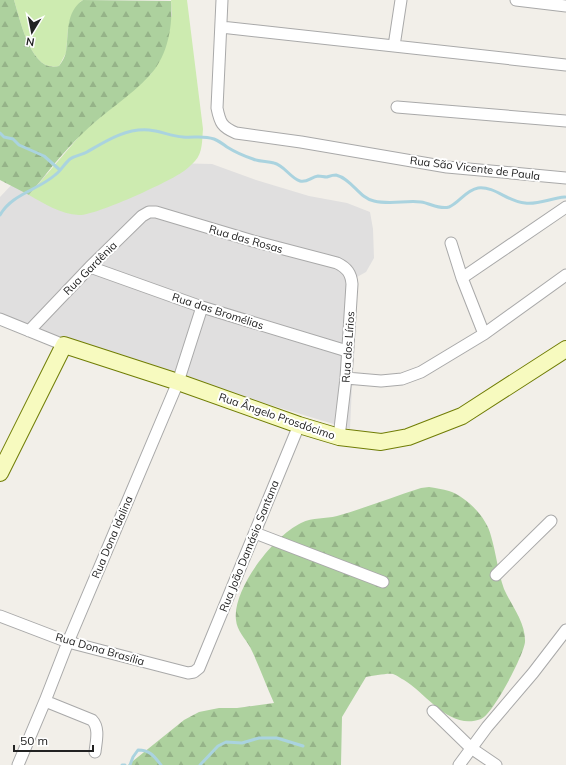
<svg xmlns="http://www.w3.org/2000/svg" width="566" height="765" font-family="Mulish,sans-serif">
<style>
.residential{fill:#e0dfdf}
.grass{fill:#cdebb0}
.forest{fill:url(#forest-firs)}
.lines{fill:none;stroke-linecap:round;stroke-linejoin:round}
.stream{stroke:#aad3df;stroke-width:3}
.street-casing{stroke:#a9a9a9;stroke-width:13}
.secondary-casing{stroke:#707d05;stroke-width:18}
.street{stroke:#fff;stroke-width:11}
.secondary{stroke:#f7fabf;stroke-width:16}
.labels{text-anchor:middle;stroke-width:4;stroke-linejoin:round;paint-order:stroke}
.street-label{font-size:11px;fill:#222;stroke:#fff}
</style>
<defs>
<pattern id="forest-firs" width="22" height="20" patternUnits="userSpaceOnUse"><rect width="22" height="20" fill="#add19e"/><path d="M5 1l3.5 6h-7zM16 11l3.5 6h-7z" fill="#95b388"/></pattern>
</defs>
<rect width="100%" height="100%" fill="#f2efe9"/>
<path class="residential" d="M170,163L212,164L256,180L309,196L347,203L370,212L373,229L374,258L366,272L357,277L350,429L237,395L83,346L0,315V197L19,177Z"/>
<path class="grass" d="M14,0H83L80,2L68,29L66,53L59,66C31,74 20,19 14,0Z
M171,0H187L203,129C202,139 203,153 195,161C191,165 186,170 181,173C166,183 95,216 79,215C60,214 45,204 29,195L83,132L151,74L172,15Z"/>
<path class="forest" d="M0,0H14C20,19 31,74 59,66C62,62 65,57 66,52C69,34 65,12 83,0L171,1C173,25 168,56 150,75C130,97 104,112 83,133C63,152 46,174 29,195L0,180Z
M429,487C435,488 443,489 449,491C467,497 487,518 491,536C496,553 498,572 504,589C511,605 526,623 525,642C524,655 493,714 481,719C450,731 427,694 404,680C401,679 397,675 393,674C387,673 373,676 366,677L342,717L341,765H128L184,720L199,712L219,708H237L274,703C266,685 259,665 250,647C245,638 237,631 236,620C232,589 274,536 301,523C313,517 325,519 337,516C365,508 393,497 421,488Z"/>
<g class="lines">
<path class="stream" d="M0,133L4,137L13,139L19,145L44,156L60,170
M0,215C12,194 38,190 55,175C61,171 64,164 70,159C76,155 82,155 87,152C106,141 126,128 149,130C160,131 171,136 183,137C194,138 202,135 214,139C219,141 223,144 227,147C235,152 244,156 253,159C260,162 267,161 274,163C284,165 290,178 300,181C307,183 311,177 318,176C321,176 324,177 327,177C330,176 332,175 336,175C352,179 359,198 374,201C391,205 406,200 421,202C430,203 439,210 449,207C459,203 466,190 478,188C495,186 508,202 525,203C538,205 551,198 565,197
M122,765H125
M130,765L133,757L138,750C150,750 154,756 161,765
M200,765L218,746L226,742L242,743L259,738H277L303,746"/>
<g class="street-casing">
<path id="street" d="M222,0L217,108C220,123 222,127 236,133L301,142L447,167L566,178
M516,0L566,6
M221,27L566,65
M394,46L401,0
M397,107L566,121
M451,243L462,278L484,334
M90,267L202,307L347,351
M462,278L566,207
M0,319L64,345
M29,331L90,267L142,216L149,212H156L253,241L337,263C347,268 351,273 352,284L346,378L339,437
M346,378L381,381L402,379L421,372L484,334L566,275
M255,533L383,582
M496,575L551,521
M0,616L68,642L188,673L194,672L199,668L299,425
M45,701L92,720C100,728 96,742 95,752
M433,711L471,748L496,765
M18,765L45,701L68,642L178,382L202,307
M459,765L487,727L533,673L566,630"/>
</g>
<g class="secondary-casing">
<path id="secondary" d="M0,473L64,345L178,382L299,425L339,437L381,442L408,437L462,416L566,349"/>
</g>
<use href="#street" class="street"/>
<use href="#secondary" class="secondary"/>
</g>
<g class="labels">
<g class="street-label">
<text transform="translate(475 168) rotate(7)" y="4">Rua São Vicente de Paula</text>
<text transform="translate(246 239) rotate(16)" y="4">Rua das Rosas</text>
<text transform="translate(90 268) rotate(-45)" y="4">Rua Gardênia</text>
<text transform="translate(218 311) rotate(18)" y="4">Rua das Bromélias</text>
<text transform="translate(348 347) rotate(-86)" y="4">Rua dos Lírios</text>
<text transform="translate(277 416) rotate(19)" y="4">Rua Ângelo Prosdócimo</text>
<text transform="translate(112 537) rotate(-67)" y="4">Rua Dona Idalina</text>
<text transform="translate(249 546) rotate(-68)" y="4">Rua João Damásio Santana</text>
<text transform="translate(100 649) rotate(16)" y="4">Rua Dona Brasília</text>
</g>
</g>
<g transform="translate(32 32) rotate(190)" stroke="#ffffff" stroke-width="3" paint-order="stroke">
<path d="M0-3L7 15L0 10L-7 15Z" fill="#222222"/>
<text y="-6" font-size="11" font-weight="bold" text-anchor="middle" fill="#222222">N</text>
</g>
<path d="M14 745v6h79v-6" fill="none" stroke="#222222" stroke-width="2"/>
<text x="20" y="745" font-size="12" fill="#222222" stroke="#ffffff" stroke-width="3" paint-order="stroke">50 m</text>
</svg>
